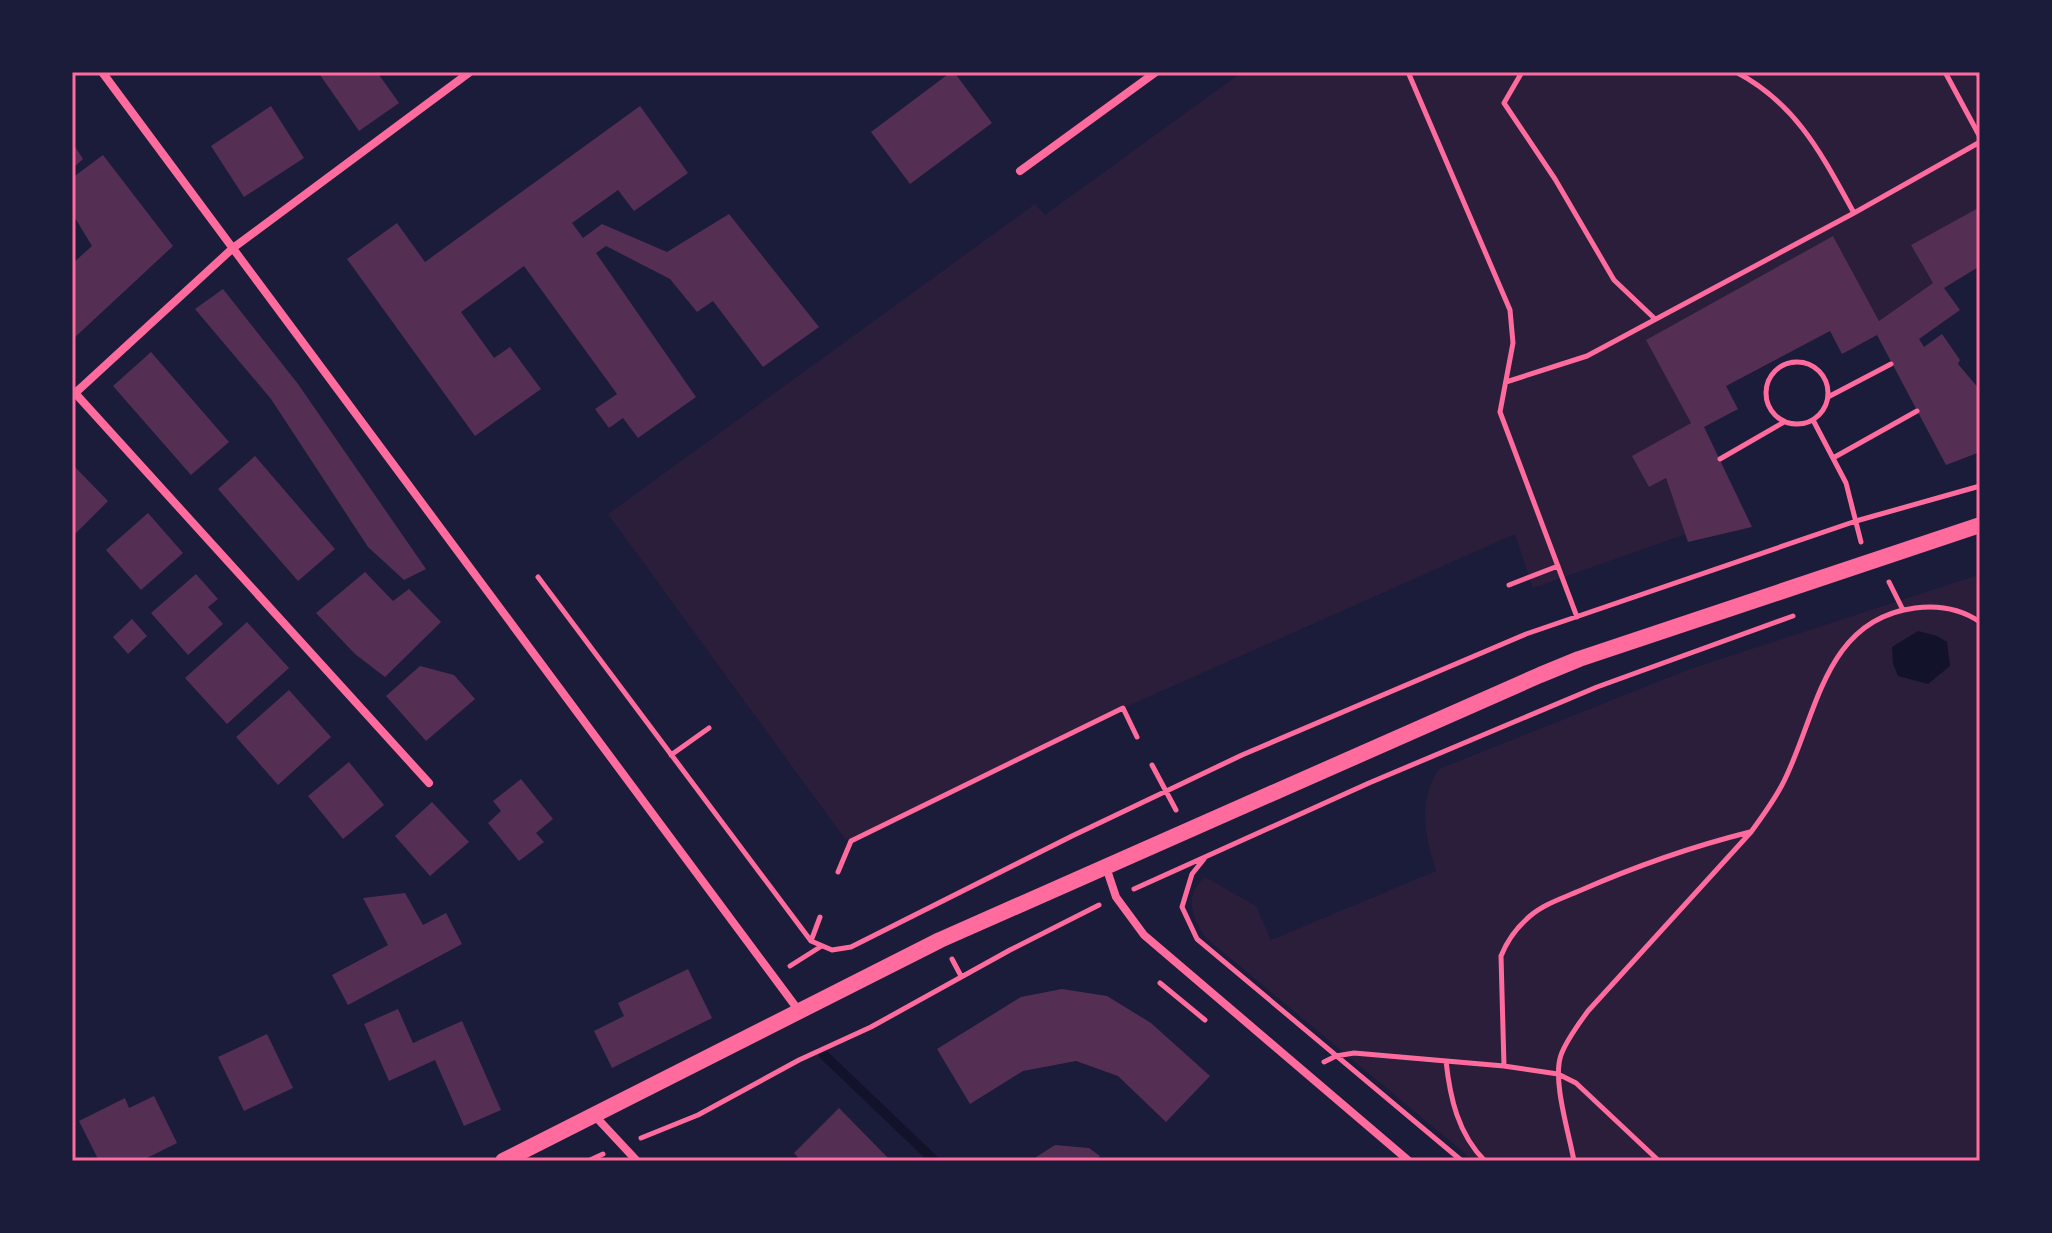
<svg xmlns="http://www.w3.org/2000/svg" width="2052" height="1233" font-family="Cabin,sans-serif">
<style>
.green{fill:#2a1e3b}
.water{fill:#12122b}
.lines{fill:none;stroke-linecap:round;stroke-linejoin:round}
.stream{stroke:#12122b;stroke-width:10}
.building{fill:#542f53}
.path{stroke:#ff6b9d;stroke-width:5}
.minor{stroke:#ff6b9d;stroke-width:8}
.secondary{stroke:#ff6b9d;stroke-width:16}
.neatline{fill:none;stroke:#ff6b9d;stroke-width:3}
</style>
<rect width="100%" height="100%" fill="#1b1b3a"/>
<path class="green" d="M1242,72H1980V207L1911,245L1933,283L1879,321L1833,236L1647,340L1691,423L1633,456L1649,487L1666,478L1686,534L1533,588L1515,534L1128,706L856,841L845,839L608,514L1035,204L1045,215Z
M1975,576L1980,581V1161H1474L1206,938C1192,917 1183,896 1205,877L1256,906L1271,940L1436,871C1425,835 1417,802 1439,769L1690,669Z"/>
<path class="water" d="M1918,631L1937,636L1947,642L1950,666L1928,684L1898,676L1893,664L1892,647Z"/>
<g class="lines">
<path class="stream" d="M824,1055L935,1161"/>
</g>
<path class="building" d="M318,72H377L399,103L359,131Z
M951,72H954L992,123L910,184L871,132Z
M271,106L304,158L244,197L211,146Z
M640,106L688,173L634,211L618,190L572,223L583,238L602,224L667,252L729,214L819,327L763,367L713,301L697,312L670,279L606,246L596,253L696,397L638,438L623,418L609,428L595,409L617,394L524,266L461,312L494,358L510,347L541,389L475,436L347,259L397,223L425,262Z
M72,142L83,159L72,169Z
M103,155L173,246L72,340V264L92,246L72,213V178Z
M1980,207V266L1944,288L1960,310L1919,339L1924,347L1942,334L1960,360L1958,364L1980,390V452L1946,465L1877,335L1842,354L1830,331L1726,386L1738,409L1704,427L1752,527L1688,542L1666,478L1649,487L1632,456L1691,423L1646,340L1833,236L1879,321L1933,283L1911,245Z
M223,289L298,384L426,569L404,580L368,547L271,399L195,309Z
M151,352L229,442L191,475L113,386Z
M255,456L335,549L298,581L218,489Z
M72,464L108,501L72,537Z
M148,513L183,553L141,590L106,550Z
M365,572L393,601L409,589L441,622L385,677L355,654L316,613Z
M196,574L218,599L208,607L223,624L188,655L151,613Z
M132,619L147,636L128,654L113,637Z
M247,622L289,668L227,724L185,678Z
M420,666L454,675L475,699L426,741L386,696Z
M289,690L331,737L278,785L236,737Z
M349,762L384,805L343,839L308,796Z
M521,779L553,819L536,833L544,842L519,861L488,823L501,811L493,801Z
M432,802L469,842L430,876L395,836Z
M405,893L423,925L446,913L462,944L348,1005L332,975L388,945L363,898Z
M688,969L712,1018L612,1068L594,1031L624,1016L618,1003Z
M1062,989L1107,996L1151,1023L1210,1076L1166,1122L1118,1076L1076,1061L1023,1071L970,1104L937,1049L1021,997Z
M398,1009L413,1043L462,1021L501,1110L464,1126L435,1060L389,1081L364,1024Z
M267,1034L293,1088L244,1111L218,1057Z
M154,1096L177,1143L141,1161H99L79,1121L125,1098L129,1108Z
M839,1108L891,1161H801L794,1153Z
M1055,1145L1089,1148L1100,1156L1095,1161H1030Z"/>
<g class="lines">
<path class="path" d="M1408,72L1510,310L1513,343L1500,412L1577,617
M1522,72L1504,103L1555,179L1614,280L1654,318
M1736,72C1797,104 1822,155 1854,213
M1945,72L1980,137
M1977,72L1980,77
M1766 393a31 31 0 1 1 62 0a31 31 0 1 1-62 0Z
M1506,382L1587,356L1854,213L1980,142
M1828,397L1891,364
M1813,420L1846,483L1861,542
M1833,458L1917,411
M1720,459L1784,422
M538,577L811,941L832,950L851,947L1072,836L1242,755L1526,634L1856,521L1980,486
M1889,582L1903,610
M1509,585L1558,566
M671,755L709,728
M1152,765L1176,810
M1204,859L1192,874L1182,907L1197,939L1462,1161
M838,872L851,841L1123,708L1137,737
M1134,889L1369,783L1597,687L1793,616
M811,941L820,917
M952,959L961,976
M790,966L820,947
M1160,983L1205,1020
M1446,1061C1450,1098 1458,1134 1485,1161
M1324,1062L1336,1056L1354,1053L1504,1066L1558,1074L1576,1083L1659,1161
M1504,1066L1501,956C1507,941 1517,927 1530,916C1544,904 1563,898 1579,891C1636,866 1690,847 1750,832
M641,1138L698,1115L799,1060L871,1027L1010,950L1099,905
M588,1161L603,1154
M1574,1161C1569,1133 1552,1080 1561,1055C1567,1039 1578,1025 1588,1011L1751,832C1762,817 1773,802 1782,785C1817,719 1822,620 1915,608C1938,605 1961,609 1980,622"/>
<path class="minor" d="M102,72L799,1011
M1020,171L1156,72
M75,393L429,783
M72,396L233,248L470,72
M1106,867L1116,897L1144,935L1409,1161
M595,1116L637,1161"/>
<path class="secondary" d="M503,1161L940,940L1540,675L1579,659L1980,525"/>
</g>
<rect width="2052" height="1233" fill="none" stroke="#1b1b3a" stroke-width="148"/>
<rect x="74" y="74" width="1904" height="1085" class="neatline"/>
</svg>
